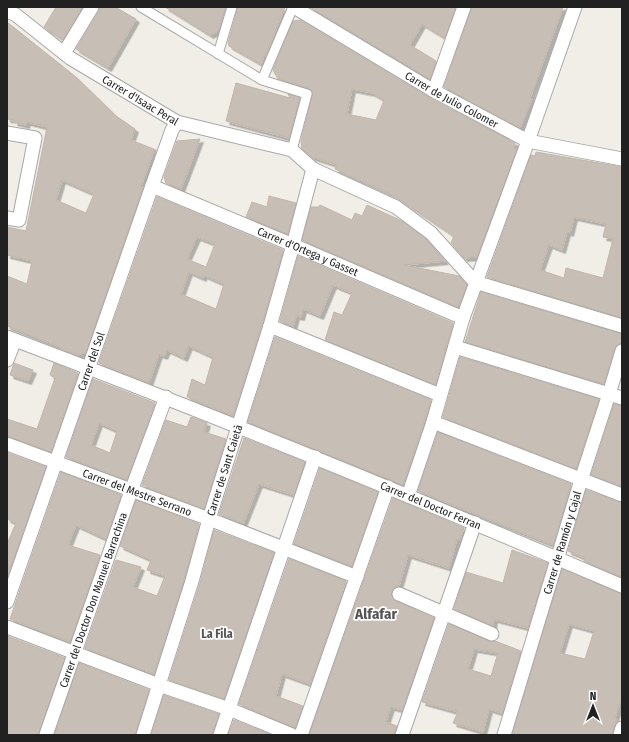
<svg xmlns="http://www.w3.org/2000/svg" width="629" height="742" font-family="'Fira Sans Condensed',sans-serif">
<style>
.building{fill:#c7beb6;stroke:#c4b5a9;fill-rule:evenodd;filter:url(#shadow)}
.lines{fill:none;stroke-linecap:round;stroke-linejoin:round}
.pedestrian-casing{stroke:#a8a8a8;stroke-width:11}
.minor-casing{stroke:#a8a8a8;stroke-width:15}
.pedestrian{stroke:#fff;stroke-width:9}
.minor{stroke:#fff;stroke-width:13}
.labels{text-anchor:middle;stroke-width:3.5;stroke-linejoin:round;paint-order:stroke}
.street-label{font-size:11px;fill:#212121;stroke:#fff}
.neighbourhood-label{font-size:12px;font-weight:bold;fill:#545454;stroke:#fff}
.district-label{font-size:15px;font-weight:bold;fill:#545454;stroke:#fff}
</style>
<defs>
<filter id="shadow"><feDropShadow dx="3.5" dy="3.5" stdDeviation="0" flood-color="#0004"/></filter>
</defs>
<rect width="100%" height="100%" fill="#f1eee7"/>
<path class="building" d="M56,7H83L63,40L44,27Z
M100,7H115L136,19L108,68L76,49L99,11Z
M165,7H226L218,31L210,35Z
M238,7H285L265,57L264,56L261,64L229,46L228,43Z
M310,7H456L445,38L422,24L410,45L436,61L430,79Z
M472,7H563L530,98L532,99L520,128L444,87Z
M300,20L430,98L515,143L514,148L517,149L477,257L464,258L451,243L454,236L393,195L335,169L337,165L312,157L302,149L301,141L313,92L309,88L278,79L273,70L293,21ZM352,89L372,93L384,100L376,120L347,114Z
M7,22L76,77L116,116L135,129L131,140L156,150L155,153L154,150L141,186L143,187L86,352L78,355L59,348L60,347L45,341L7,326V276L27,284L32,261L7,255V227L26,231L47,127L27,122L26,125L14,122L15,120L7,119ZM62,180L94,194L86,213L56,200Z
M236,83L290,98L288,94L300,98L289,138L226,121Z
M200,139L181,189L166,183L164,177L177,141Z
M536,152L622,167V318L487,277L531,155L535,156ZM574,217L606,224L603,237L613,239L603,278L566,268L564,278L540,270L549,245L562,250L567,232L570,233Z
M269,196L296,203L288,234L246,217L252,202L267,207Z
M157,197L283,250L262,324L233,416L187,397L192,379L205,385L213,357L189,346L184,358L167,350L164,356L159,354L149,383L99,363ZM197,237L215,244L206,267L187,259ZM189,272L203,278V275L224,284L216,309L181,294Z
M320,205L352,220L355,213L362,216L367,205L402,221L426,239L445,261L404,265L459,276L467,285L458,307L302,240L311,207H319Z
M298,256L453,323L435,385L325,340L334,312L342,315L352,293L333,285L320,316L303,309L301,317L296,316L293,327L280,321Z
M481,292L622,334V343L617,345L614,349L604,384L465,342Z
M275,337L431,400L403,485L248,422Z
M460,357L599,399L576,469L443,417Z
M14,363L33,370L28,381L10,375Z
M54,363L78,373L51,452L7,436V419L37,429L55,378L50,375Z
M93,379L155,403L127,480L66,457ZM99,423L117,431L110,453L91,445Z
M614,404L622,406V486L591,475Z
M191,417L207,423L204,432L226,439L204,509L142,485L166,420L187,427Z
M438,432L571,484L553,545L418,491Z
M244,438L305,462L294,495L259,484L243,524L219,514Z
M7,453L46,467L7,578V544L16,523L7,519Z
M320,468L378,492L352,566L294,544Z
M61,472L121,495L106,539L76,525L68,545L100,555L70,642L10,619Z
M586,490L622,503V577L584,561L585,558L568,551Z
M393,498L464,528L460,540L457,539L449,568L408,555L399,586L395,587L392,591L391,595L396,601L434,618L402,710L391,707L386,722L397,726L394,735H309Z
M136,500L199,524L184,579L154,674L85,648L116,560L141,567L133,587L157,596L165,576L147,570L151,560L120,546Z
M214,530L274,553L224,699L169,680L200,583Z
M512,550L548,563L528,628L494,619L493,626L454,609L466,572L503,583Z
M289,559L346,581L310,684L282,674L276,696L303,706L295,727L239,704Z
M562,569L622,594V697L615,718L617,719L612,735H512ZM569,624L594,631L585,659L560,653Z
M449,624L489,641H495L521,651L502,713L489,709L483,732L453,723L458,712L422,702ZM474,649L498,653L491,676L468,669Z
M7,636L65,658L38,735H7Z
M79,663L149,690L135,735H54Z
M164,695L219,714L212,735H151Z
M234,720L271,735H228Z"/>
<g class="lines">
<g class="pedestrian-casing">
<path id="pedestrian" d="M141,7L262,80L307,94L292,150
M218,54L232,7
M262,80L293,7"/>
</g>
<g class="minor-casing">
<g id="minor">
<path id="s1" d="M294,7L434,91L528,141L622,159"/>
<path id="s2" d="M7,11L16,15L70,58L177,122L292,150L313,169L396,207L431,233L475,282"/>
<path d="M64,53L92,7"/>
<path d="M434,91L464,7"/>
<path d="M7,133L35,138L19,220L7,218"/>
<path id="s3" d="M152,186L293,245L463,318"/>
<path d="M475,282L622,326"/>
<path d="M270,326L440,395"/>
<path id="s4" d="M7,337C214,415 419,499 622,586"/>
<path d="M455,347L622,398"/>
<path d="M7,360L15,340"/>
<path d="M433,422L622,495"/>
<path id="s5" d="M7,444L209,519L357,577"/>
<path d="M408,496L433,422L463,318L528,141L575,7"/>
<path d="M399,594L492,634"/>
<path id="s6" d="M7,602L152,186L172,130L177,122"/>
<path d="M7,627L159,685L229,709L292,735"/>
<path id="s7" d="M46,735L131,491L166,397"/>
<path id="s8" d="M143,735L192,581L209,519L270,326L293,245L313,169"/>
<path d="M220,735L315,457"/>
<path d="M301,735L388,487"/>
<path d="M402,735L475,523"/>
<path id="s9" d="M504,735L581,480L609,394L622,351"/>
<path d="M620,735L622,728"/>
</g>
</g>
<use href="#pedestrian" class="pedestrian"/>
<use href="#minor" class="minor"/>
</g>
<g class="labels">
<g class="street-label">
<text dy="4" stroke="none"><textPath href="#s2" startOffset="161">Carrer d'Isaac Peral</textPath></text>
<text dy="4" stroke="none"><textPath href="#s1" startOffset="183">Carrer de Julio Colomer</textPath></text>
<text dy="4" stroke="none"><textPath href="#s3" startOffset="169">Carrer d'Ortega y Gasset</textPath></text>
<text dy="4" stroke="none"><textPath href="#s6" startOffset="255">Carrer del Sol</textPath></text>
<text dy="4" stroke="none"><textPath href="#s8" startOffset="277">Carrer de Sant Caietà</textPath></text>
<text dy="4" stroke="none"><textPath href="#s5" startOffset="139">Carrer del Mestre Serrano</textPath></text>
<text dy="4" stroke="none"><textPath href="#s4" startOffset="456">Carrer del Doctor Ferran</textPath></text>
<text dy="4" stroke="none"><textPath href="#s9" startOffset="201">Carrer de Ramón y Cajal</textPath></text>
<text dy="4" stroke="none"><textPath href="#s7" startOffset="143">Carrer del Doctor Don Manuel Barrachina</textPath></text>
</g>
<g class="neighbourhood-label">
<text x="217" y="638">La Fila</text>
</g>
<g class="district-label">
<text x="376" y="619">Alfafar</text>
</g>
</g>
<rect width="629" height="742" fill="none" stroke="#212121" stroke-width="16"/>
<g transform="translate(593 706)" stroke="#ffffff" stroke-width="3" paint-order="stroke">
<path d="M0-3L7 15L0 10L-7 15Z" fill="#212121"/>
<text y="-6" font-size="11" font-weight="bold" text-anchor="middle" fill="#212121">N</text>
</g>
</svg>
